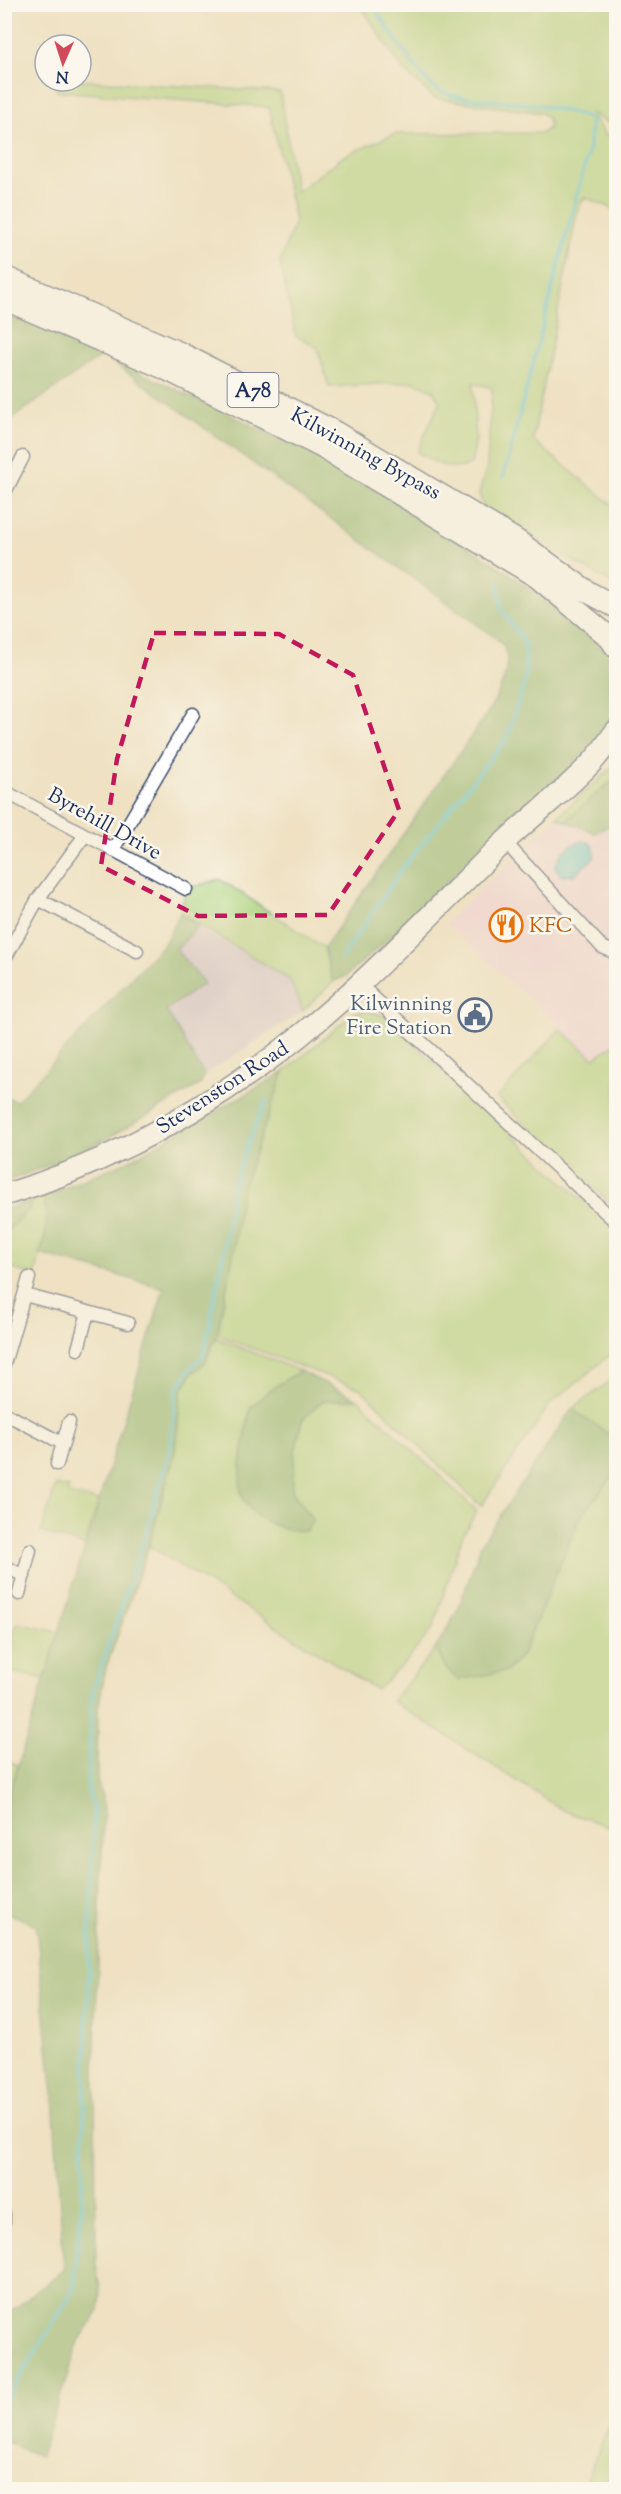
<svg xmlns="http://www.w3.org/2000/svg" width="621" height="2494" font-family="'Sorts Mill Goudy',serif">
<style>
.built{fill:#f3cfdf}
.industrial{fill:#cfbdce}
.green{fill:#abd27d;stroke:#63806e;stroke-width:1.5}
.forest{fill:#88b46c;stroke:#527265;stroke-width:1.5}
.water{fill:#54c1cd;stroke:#387896;stroke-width:1.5}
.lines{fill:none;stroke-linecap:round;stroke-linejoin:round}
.stream{stroke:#54c1cd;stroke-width:4}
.street-casing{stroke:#3b4a6d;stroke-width:15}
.highway-casing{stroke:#3b4a6d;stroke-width:24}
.street{stroke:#fff;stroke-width:12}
.highway{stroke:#fff;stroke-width:21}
.marked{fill:none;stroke:#c2185b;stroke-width:4.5;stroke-dasharray:12 8;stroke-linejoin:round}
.labels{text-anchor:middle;stroke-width:5;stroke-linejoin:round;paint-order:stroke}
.shield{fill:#fbf7ec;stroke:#5e6b89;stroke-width:1.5}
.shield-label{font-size:20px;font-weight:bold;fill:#1b2f5e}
.street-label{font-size:21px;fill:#1b2f5e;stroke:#fbf7ec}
.food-label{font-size:21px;fill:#c56008;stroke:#fbf7ec;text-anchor:start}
.service-label{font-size:21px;fill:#4e5e75;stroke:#fbf7ec;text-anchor:end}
</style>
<rect width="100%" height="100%" fill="#fbf7ec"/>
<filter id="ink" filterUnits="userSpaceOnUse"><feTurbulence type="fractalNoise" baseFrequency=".0167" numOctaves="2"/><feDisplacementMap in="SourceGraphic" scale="12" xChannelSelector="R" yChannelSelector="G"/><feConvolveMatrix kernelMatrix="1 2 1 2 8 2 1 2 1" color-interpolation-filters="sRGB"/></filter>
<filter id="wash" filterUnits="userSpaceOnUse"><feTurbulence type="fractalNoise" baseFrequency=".008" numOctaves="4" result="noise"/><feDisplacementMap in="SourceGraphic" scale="24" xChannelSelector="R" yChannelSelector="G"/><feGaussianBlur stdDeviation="1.35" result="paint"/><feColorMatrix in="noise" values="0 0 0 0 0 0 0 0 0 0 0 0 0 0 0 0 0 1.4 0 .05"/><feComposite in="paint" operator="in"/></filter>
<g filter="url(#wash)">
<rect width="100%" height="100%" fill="#efe1c2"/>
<path class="built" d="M557,817L595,833L616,822V1043L594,1058L445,923Z"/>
<path class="industrial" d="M198,926L290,980L303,1011L204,1075L165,1010L204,983L176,950Z"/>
<path class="green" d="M360,5H616V128L591,113L605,135L616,137V210L584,197L577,213L533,440L616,508V586L490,513L483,505L479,494L487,466L492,388L473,383L476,441L471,464C451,474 435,462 417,452L440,402L433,390L414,382L329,387L317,347L296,336L280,263L295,221L269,107L56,91L59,81L81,80L280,92L296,192L344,156L394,134L542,133L549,128L548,119L542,113L434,98L403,70Z
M616,764V780L605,786L566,821L557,817Z
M220,879L324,948L333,982L303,1011L290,980L180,913L186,889Z
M369,1011L384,1016L616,1231V1350L550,1404L481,1506L361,1389L217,1335L233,1256L241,1192L284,1072L355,1012Z
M560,1029L594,1058L616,1043V1209L497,1098Z
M44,1196L48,1224L35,1276L5,1266V1233L30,1209V1201Z
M216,1338L300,1371L271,1389L250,1408L241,1468V1494L313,1520L292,1491L295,1451L302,1420L322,1401L358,1399L477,1511L462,1537L433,1628L410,1657L377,1690L149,1546L175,1451L181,1391L191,1375L205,1362Z
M613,1379L616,1380V1439L572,1409Z
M616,1472V1829L564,1811L392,1701L436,1648L445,1667L507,1671L522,1655L579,1519Z
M56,1485L69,1488L68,1494L99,1501L85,1546L41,1532Z
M17,1623L59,1632L44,1679L5,1671V1660Z
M5,1760L18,1765L7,1800L5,1799Z
M616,2410V2489H582Z"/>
<path class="forest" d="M4,313L103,355L324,459L420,515L515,577L579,626L607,653L616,675V712L591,747L388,939L346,976L333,982L324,948L488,712C497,697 512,668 505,650C504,646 499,641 496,638L103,355L10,420L5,417Z
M616,780V822L595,833L566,821L605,786Z
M180,913L198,926L176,950L204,983L166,1010L204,1075L201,1084L110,1137L61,1161L5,1182V1097L17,1101L165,942Z
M284,1072L241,1192L233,1256L217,1335L205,1362L191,1375L181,1391L175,1451L147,1552L106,1668L98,1709L97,1780L104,1804L95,2043L96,2263L101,2296L99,2311L79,2341L40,2456L5,2442V2316L64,2270L53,2097L36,1925L5,1912V1808L164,1288L39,1254C49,1234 47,1218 44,1196L128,1161Z
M30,1201V1208L5,1233V1209Z
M300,1371L358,1399L322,1401L302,1420L295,1451L292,1491L313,1520L306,1531C281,1530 252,1522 242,1495C236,1479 247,1426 250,1408L271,1389Z
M572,1409L616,1439V1472L579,1519L522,1655L507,1671L458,1680L445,1667L436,1648L458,1610L481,1544Z"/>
<path class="water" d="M583,841L589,842L594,847L595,857L574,875L562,876L555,867C559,854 569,844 583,841Z"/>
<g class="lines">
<path class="stream" d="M376,4L378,14C393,33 419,78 438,90C457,101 497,100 520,103C544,106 568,110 591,119L589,149L503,478
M342,958L402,869L507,738L526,677L525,644L502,610L498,582
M4,2403L73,2291L81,2213L94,1813L88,1789L92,1694L144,1540L170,1450L176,1391L189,1370L204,1354L223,1255L232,1189L248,1143L266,1101"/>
</g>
</g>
<g filter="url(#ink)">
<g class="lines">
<g class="street-casing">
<path id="street" d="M4,494L23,457
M4,791L186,889
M504,841L602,947L616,953
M113,850L193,714
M38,899L137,951
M4,960L38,899L85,835
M358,983L616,1222
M25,1295L128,1323
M78,1349L88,1312
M4,1364L29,1278
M4,1413L62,1443
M57,1464L69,1422
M4,1566L24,1576
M19,1594L30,1550
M4,2213V2222"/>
</g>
<g class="highway-casing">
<path id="highway" d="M4,277L180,353L335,432L516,540L588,592L616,607
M4,299L164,368L320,446L537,577L609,637L616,647
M4,1195C95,1168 182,1122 259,1067C344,1006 420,925 494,852C526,820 564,793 594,760C602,751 609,740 616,731"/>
</g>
<use href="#street" class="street"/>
<use href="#highway" class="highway"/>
</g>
</g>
<path d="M0 0H621V2494H0ZM154,633L279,634L353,675L399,810L328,915L198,916L101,866L117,759Z" fill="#efe1c2" fill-opacity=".55" fill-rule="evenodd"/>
<path class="marked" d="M154,633L279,634L353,675L399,810L328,915L198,916L101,866L117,759Z"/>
<defs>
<g id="restaurant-ring" transform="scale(1.725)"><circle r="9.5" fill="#fbf7ec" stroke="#e8710a" stroke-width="1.5"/><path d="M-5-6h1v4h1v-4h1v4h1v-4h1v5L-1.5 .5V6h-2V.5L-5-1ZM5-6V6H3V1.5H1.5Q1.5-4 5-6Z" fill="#e8710a"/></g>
<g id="civic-ring" transform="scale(1.725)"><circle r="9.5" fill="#fbf7ec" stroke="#5c6f8a" stroke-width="1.5"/><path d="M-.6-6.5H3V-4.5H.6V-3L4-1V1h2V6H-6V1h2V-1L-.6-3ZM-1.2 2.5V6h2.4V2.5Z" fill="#5c6f8a"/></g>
</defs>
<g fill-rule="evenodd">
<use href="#restaurant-ring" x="506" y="925"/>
<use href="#civic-ring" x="475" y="1015"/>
</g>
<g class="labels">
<rect class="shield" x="227.5" y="373" width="51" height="34" rx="4.5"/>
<g class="shield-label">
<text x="253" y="397">A78</text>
</g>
<g class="street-label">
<text transform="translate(366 453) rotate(29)" y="7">Kilwinning Bypass</text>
<text transform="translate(105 823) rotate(29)" y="7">Byrehill Drive</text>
<text transform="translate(222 1087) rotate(-33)" y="7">Stevenston Road</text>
</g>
<g class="food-label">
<text x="529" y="932">KFC</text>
</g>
<g class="service-label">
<text x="452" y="1010">Kilwinning<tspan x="452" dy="24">Fire Station</tspan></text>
</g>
</g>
<rect width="621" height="2494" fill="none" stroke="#fbf7ec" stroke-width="24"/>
<g transform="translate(63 63) rotate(183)"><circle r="28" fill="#fbf7ec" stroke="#a1a7b3" stroke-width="1.5"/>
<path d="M0-4.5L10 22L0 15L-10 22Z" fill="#d1495b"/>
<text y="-9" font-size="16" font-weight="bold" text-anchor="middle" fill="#1b2f5e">N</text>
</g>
</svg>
